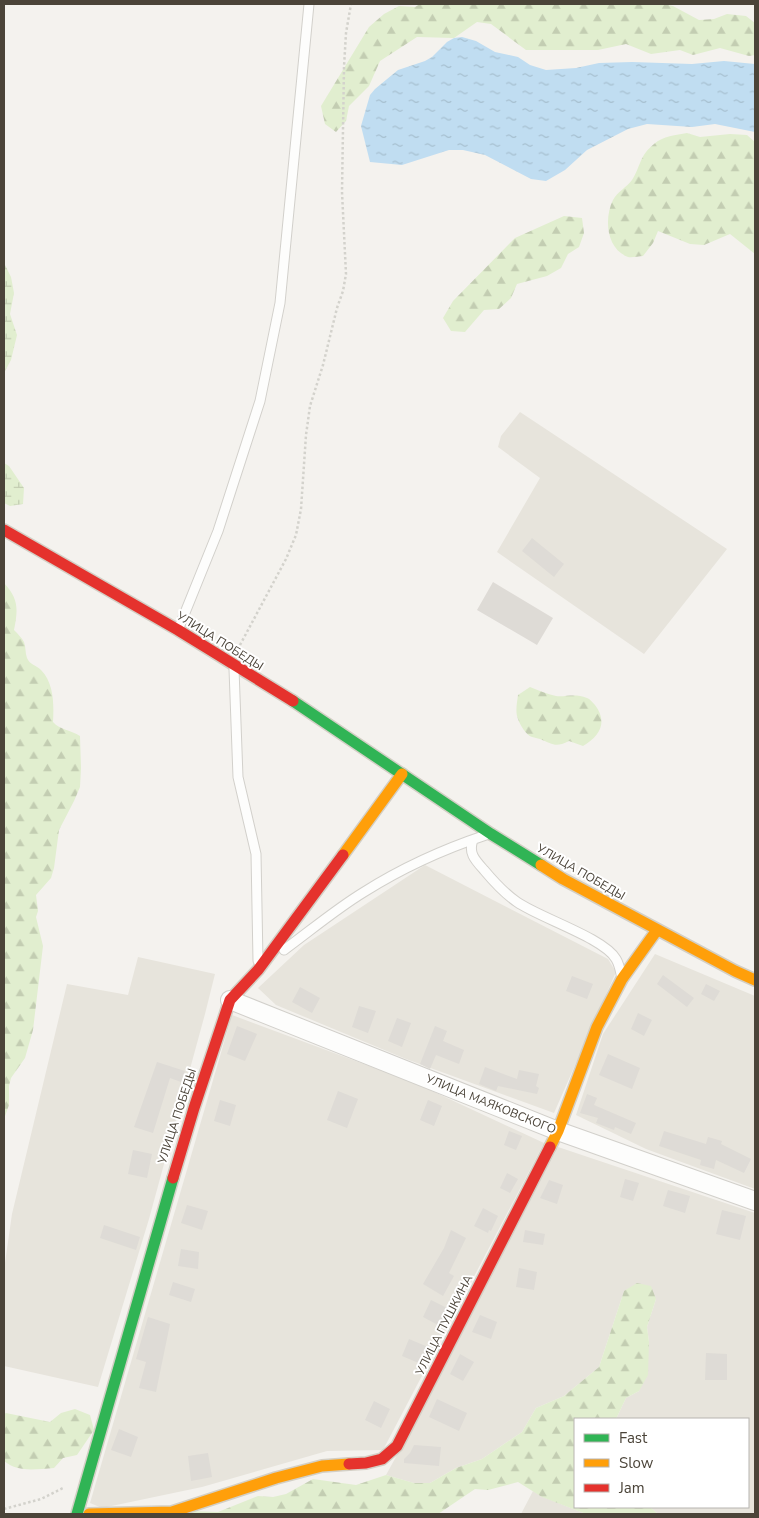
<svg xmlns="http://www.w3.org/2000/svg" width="759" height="1518" font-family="'Nunito Sans',sans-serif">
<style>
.residential{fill:#e7e4dc}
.forest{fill:url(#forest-firs)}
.wetland{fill:url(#wetland-marsh)}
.water{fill:url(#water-ripples)}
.building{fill:#dedbd6}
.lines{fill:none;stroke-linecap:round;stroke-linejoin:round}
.lane-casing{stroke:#d2d0cb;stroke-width:11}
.street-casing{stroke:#d2d0cb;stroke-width:20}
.fast-casing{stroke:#d3cfc5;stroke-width:14}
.slow-casing{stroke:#d3cfc5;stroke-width:14}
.jam-casing{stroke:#d3cfc5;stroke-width:14}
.path{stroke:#d3d2cc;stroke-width:2.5;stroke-dasharray:2.5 2.5;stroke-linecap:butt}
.lane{stroke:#fdfdfc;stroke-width:9}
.street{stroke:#fdfdfc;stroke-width:18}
.fast{stroke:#30b455;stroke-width:11}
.slow{stroke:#ff9f0a;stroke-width:11}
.jam{stroke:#e5322d;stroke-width:11}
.labels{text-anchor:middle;stroke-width:4;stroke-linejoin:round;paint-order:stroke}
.street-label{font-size:12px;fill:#4b4439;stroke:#fff}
</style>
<defs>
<pattern id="forest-firs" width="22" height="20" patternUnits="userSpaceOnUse" patternTransform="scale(1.25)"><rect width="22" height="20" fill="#e1eecf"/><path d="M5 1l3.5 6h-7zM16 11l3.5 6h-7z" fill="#c3cdb2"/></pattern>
<pattern id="wetland-marsh" width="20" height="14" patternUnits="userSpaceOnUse" patternTransform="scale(1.25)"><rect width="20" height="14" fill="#e1eecf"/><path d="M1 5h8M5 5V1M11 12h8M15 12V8" fill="none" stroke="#c3cdb2"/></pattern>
<pattern id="water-ripples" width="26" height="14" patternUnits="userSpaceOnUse" patternTransform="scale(1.25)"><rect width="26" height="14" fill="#c0ddf1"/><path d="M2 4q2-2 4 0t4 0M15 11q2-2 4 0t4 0" fill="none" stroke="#a6bfcf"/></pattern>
</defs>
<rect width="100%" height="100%" fill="#f4f2ee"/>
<path class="residential" d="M520,412L727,549L644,654L497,552L540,478L498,447L501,436Z
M425,865L608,959L616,972L554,1113L406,1059L276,1005L258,988L304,945Z
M655,954L755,996V1189L646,1149L576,1115L603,1034Z
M138,957L215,974L205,1014L149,1219L98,1387L4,1366V1270L12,1214L67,984L128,995Z
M232,1015L415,1083L544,1143L383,1450L327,1451L202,1487L102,1508L90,1503Z
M558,1147L755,1213V1510L753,1514H658L650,1507H748V1419H616L626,1398L639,1391L649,1342L647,1327L656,1299L624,1291L599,1367L564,1396L536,1408L522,1432L482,1459L456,1468L430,1483H414L386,1475L424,1406Z
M533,1491L543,1497L586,1514H521Z"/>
<path class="forest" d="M420,4H663L673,6L699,20L714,19L727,14L746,16L755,23V55L749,56L720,48L693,55L680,50L651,54L626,44L598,50H526L491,24L477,22L454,38L417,37L380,61L369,86L349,106L346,121L336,132L325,124L321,106L369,27L384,14L399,6L415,7Z
M687,133L700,137L730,134L747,135L755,142V254L730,234L704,245L690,244L658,231L653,243L643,256C639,256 632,258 628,257C606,249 604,218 613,200C617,192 627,187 632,180C641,166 639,156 654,144C663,136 676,135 687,133Z
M564,216L582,218L584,233L579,247L568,254L561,268L547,276L517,284L511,298L499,309L484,310L465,332L451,331L443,318L453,301L515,238Z
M4,583C19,599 18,610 14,630C17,633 22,638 24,642C26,647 25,653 27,658C30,665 36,665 41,670C54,683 54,705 53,722C60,730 71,730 80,736L81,768L80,787L74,801L59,830L54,868L51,878L36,895L38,911L36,917L43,946L33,1030L25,1058L11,1078L9,1086V1105L4,1119Z
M530,687C538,690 547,694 556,696C566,697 575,693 587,698C590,699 592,702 595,705C608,722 600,736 583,746L569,741C555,748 553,744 540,739C537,738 535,738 532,737C526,735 520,725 518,719C515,712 517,703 518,695Z
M637,1283L651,1286L656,1299L647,1327L649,1342L648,1375L639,1391L626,1398L616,1419H575V1507H650L658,1514H586L542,1497L518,1482L488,1490L475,1489L438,1514H179L188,1511L218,1512L258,1496L273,1497L286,1494L313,1479L356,1485L386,1475L414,1483H430L456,1468L482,1459L522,1432L536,1408L564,1396L599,1367L624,1291Z
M75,1409L90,1415L94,1430L77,1455L63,1458L54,1468C36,1469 19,1473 4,1461V1414L6,1413L50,1422L61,1413Z"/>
<path class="wetland" d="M4,263L11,277L14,293L10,314L17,335L11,360L4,373Z
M4,463L9,466L24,488L23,504L10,506L4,503Z"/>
<path class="water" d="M462,37L476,41L495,52L518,57L530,65L546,70L576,68L599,63L632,62L692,64L724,61L755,64V132L715,124L692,127L647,124L628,129L587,150L565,170L546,181L531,179L485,155L463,150H449L402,165L370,162L361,126L370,95L375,89L398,70L425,61L432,57L447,42L454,38Z"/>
<path class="building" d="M532,538L564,564L554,577L522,551Z
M493,582L553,618L537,645L477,610Z
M663,975L694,998L687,1007L657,984Z
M572,976L593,984L587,999L566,991Z
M706,984L720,991L714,1001L701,994Z
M300,987L320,998L312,1013L292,1002Z
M359,1006L376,1011L368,1033L352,1027Z
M638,1013L652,1020L644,1036L631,1029Z
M397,1018L411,1023L402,1047L388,1041Z
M237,1026L257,1034L245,1061L227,1054Z
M435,1026L447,1031L443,1041L464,1050L459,1064L436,1055L430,1069L420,1064Z
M608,1054L640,1068L632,1089L599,1075Z
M157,1062L185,1071L181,1082L170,1078L153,1133L134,1127Z
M485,1067L517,1079L519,1070L539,1074L536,1086L539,1088L537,1094L498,1086L496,1091L479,1084Z
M338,1091L358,1099L347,1128L327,1120Z
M587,1094L597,1098L594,1105L636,1123L631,1134L615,1127L614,1130L596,1123L598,1118L580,1113Z
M220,1100L236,1105L230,1126L214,1121Z
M428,1100L442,1106L434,1126L420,1120Z
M509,1131L522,1136L516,1150L504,1145Z
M664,1131L706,1144L708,1137L722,1141L721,1144L751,1159L744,1173L716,1160L714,1169L700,1165L701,1160L659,1146Z
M133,1150L152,1154L147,1178L128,1174Z
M507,1173L518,1179L510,1193L500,1188Z
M625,1179L639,1183L633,1201L620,1197Z
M549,1180L563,1185L557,1204L540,1198Z
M668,1190L690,1196L685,1213L663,1206Z
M187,1205L208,1211L202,1230L181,1223Z
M483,1208L498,1216L491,1231L489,1230L488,1233L474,1226Z
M722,1210L746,1216L740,1240L716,1234Z
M104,1225L140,1237L136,1250L100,1238Z
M451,1230L466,1238L449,1273L454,1276L443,1296L423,1284L444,1248Z
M525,1230L545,1234L543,1245L523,1242Z
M181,1249L199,1252L198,1269L178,1266Z
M519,1268L537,1272L534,1290L516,1287Z
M173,1282L195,1289L191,1302L169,1295Z
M431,1300L449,1309L440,1326L423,1317Z
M480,1315L497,1322L491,1339L472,1332Z
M148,1317L170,1324L156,1392L139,1388L146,1362L136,1359Z
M409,1339L428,1347L421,1364L402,1356Z
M706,1353L727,1354V1380H705Z
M460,1354L474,1362L463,1381L450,1374Z
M437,1399L467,1413L459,1431L429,1417Z
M374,1401L390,1409L381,1428L365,1420Z
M119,1429L138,1437L131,1457L111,1450Z
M414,1445L441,1447L439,1466L404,1463V1459L410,1453Z
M208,1453L212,1477L191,1481L188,1456Z"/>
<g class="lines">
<g class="lane-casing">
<path id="lane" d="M178,630L218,531L260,401L280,303L309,4
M234,669L238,777L256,854L258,961
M473,840C468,853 475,860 484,870C494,882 504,893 517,902C540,918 604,938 616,959C619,964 620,969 621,974
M284,950C310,931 336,909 364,892C402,868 444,849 486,835"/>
</g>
<g class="street-casing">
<path id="street" d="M230,1000L558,1131L755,1201"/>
</g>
<g class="fast-casing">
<path id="fast" d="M293,701L491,834L541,865
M77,1514L173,1178"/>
</g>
<g class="slow-casing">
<path id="slow" d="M343,855L402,774
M541,865L563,879L735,971L755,980
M550,1147L558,1131L597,1027L622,979L657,930
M89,1514L172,1512L276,1478L322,1466L349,1464"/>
</g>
<g class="jam-casing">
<path id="jam" d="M4,530L178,630L293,701
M173,1178L194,1108L230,1000L258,970L343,855
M349,1464L366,1463L382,1459L397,1446L550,1147"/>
</g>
<path class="path" d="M240,645L286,559L296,535L301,509L306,435L310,406L323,365L337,308L343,291L346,274L342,192L344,67L346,33L351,4
M4,1509L41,1499L63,1488"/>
<use href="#lane" class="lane"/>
<use href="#street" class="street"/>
<use href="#fast" class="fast"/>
<use href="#slow" class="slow"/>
<use href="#jam" class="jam"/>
</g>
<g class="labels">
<g class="street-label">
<text transform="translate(220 641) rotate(32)" y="4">УЛИЦА ПОБЕДЫ</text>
<text transform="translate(581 872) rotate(30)" y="4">УЛИЦА ПОБЕДЫ</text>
<text transform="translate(491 1104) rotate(22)" y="4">УЛИЦА МАЯКОВСКОГО</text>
<text transform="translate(177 1116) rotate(-72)" y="4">УЛИЦА ПОБЕДЫ</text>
<text transform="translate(444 1325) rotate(-63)" y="4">УЛИЦА ПУШКИНА</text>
</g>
</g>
<rect width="759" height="1518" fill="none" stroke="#4b4439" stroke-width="10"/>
<rect x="574" y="1418" width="175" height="90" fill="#ffffff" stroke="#b7b4b0"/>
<rect x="584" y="1434" width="25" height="8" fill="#30b455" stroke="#b7b4b0"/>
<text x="619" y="1443" font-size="15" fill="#4b4439">Fast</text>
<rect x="584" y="1459" width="25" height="8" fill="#ff9f0a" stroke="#b7b4b0"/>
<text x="619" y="1468" font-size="15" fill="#4b4439">Slow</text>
<rect x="584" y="1484" width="25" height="8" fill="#e5322d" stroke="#b7b4b0"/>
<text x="619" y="1493" font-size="15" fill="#4b4439">Jam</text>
</svg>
